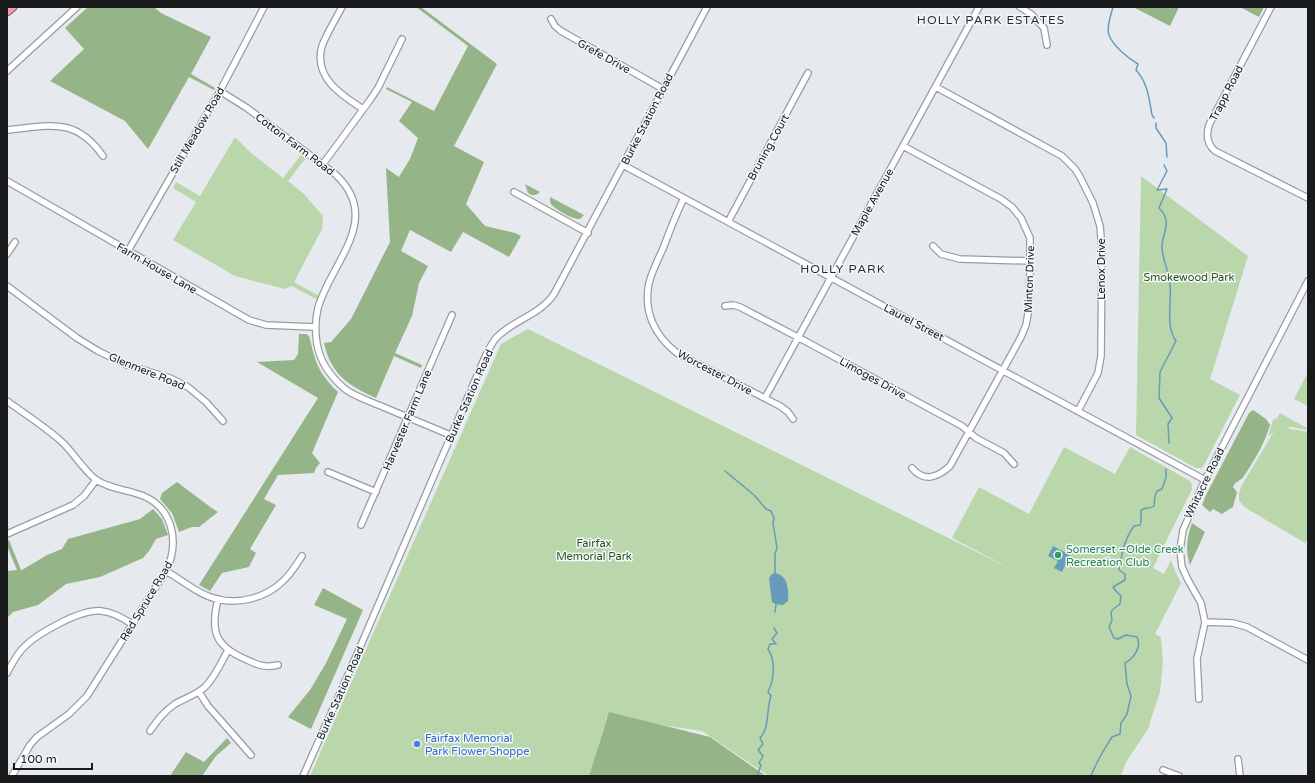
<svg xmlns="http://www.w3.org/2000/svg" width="1315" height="783" font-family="'Varela Round',sans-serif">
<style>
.green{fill:#b9d7ab}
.forest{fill:#95b487}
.water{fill:#689bb9}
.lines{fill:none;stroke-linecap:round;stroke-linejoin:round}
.stream{stroke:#689bb9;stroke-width:1.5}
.minor-casing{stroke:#989da1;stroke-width:8}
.major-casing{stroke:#9b4455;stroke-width:9}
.minor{stroke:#fff;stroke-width:5.5}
.major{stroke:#ed9cab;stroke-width:7}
.leisure-dot{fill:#2e9e5b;stroke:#f3f8fc;stroke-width:1.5}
.shop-dot{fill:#3f7fe0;stroke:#f3f8fc;stroke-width:1.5}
.labels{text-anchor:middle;stroke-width:3;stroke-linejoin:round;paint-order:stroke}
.street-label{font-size:11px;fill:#181a1c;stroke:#f3f8fc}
.park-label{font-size:11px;fill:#2c5214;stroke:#f3f8fc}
.leisure-label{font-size:11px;fill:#27864d;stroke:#f3f8fc;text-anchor:start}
.shop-label{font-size:11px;fill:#366cbe;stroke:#f3f8fc;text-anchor:start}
.neighbourhood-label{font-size:12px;letter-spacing:1px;fill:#282c2f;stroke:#f3f8fc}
</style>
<rect width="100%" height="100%" fill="#e6eaef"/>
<path class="green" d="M235,137L251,153L283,178L301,155L306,158L288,181L304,194L323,216L322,229L294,282L319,296L318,300L292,286L285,289L235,276L173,240L196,202L173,188L176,182L200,196Z
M1141,176L1248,256L1210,379L1240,395L1204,465L1201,468H1196L1136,435Z
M528,329L1019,573L952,538L979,487L1029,514L1064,447L1115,474L1130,447L1190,481L1192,485V489L1153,568L1164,574L1171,560L1176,573L1181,583L1155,634L1161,637L1163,662L1160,692L1149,725L1150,726L1126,762L1121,776H769L702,731L607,717L589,776H310L501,344Z
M1308,372V406L1294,399Z
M1280,413L1307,428L1306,430L1291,427L1286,428L1308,432V539L1305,543L1246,508L1239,501V493L1242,485L1274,431L1268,437L1273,420L1277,418Z"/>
<path class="forest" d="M88,7H154L161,13L211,37L191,74L215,88L214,90L189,77L148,149L125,121L50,81L84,49L65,28Z
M416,7H421L497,64L454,146L484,162L466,204L485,226L515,233L521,236L509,257L463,232L451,252L410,230L401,251L428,266L419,283L412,316L395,353L422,365L421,368L394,356L376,398C347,385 331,374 324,343L331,342L351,319L390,242L386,168L399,177L410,159L418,138L399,121L412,102L386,89L387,87L434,111L468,46Z
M1133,7H1179L1170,26Z
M1240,7H1264L1259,17Z
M525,184L540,192L536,195H531L528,193Z
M550,197L584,215L580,219C574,220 558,211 553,206C550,204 550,201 550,197Z
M299,334H306L309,336C311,342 312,349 314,355C318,370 327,382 338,392L312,453L320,463L316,468L314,473L278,475L264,499L276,505L250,549L256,553L249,567L222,573L210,591L199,585L318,398L257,362L294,360L298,354Z
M1253,410L1266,419L1270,425C1265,443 1254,461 1244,476C1241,481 1235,481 1233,487L1237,492L1233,507L1222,514L1213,509L1210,512L1202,505L1206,495L1249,413Z
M177,482L213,509L218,512L199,527H192L179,532L172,513L160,499L162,493Z
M153,509L162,519L168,535L156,539L149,551L143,558L100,577L66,584L38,605L13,612L7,618V571L17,570L7,546V541L9,540L21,570H22L47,555L62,549L68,539L140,519Z
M1192,523L1205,532L1190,565C1185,550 1187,537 1192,523Z
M323,588L363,610L311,729L288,717L310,690L326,663L347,619L314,605Z
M609,712L710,737L766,776H589Z
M227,738L231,743L216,756L202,776H170L186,752L204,762Z"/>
<path class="water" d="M1053,546L1070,555L1062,572L1054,568L1058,561L1048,556Z
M775,573C788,575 789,590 788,601L783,605L775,604L772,602L769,578L772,574Z"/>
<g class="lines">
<path class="stream" d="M1113,7C1111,15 1106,27 1109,35C1113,46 1129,59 1138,64L1136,70C1148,83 1149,99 1152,115L1154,118
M1156,123V128L1166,143L1167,157
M1164,165L1167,171L1157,190L1167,189L1159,208C1174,222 1161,235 1162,248C1163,261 1169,272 1170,284C1172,302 1165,326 1176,341L1160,372L1159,398L1172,418L1168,424L1169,443
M725,471L754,495L766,509L771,511L774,518L773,523L777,548L775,554V573
M775,612L776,605
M757,776L761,765L759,763L763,756L758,750L763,744L760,738C770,727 766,710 771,696L768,692C774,680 776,661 768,649L770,644H776L772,639L777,633L774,628
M1091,776C1096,762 1104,750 1112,737L1120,734L1121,723L1127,714L1131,696L1127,684L1125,663C1134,658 1142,647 1137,637L1126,635L1118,639L1114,638L1109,627L1112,620L1111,614L1112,610L1120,604L1121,596L1115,590L1113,587L1125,580V574L1119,570C1122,553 1124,540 1134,526L1140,525L1141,522V510C1145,507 1150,509 1154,506L1155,496L1157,491L1162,489L1166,477V469"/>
<g class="minor-casing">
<path id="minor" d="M342,7C335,20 327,33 322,46C313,77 341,95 363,109
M1020,7L1031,14L1044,28L1047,45
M1271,7L1209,125C1206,135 1207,144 1215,151L1308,198
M551,19L555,26L561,31L663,89
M7,71L77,7
M936,87L1062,156L1075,169L1080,177L1093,203L1100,226L1102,249L1101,356L1098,373L1078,411
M220,91L247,108L335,174C384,219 331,262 318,308C315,320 315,331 317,344C320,362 331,377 345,389C356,397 369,401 381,406C404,416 427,425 450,435
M7,130C49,126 75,116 103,156
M903,146L1001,199L1012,207L1021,218L1030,238V272L1029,308L1026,325L1021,337L950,466C938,477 924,483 912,468
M323,164L370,100L378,88L402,39
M623,165L1205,480
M7,181L249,320L266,325L315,327
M514,192L588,233
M684,198C676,214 670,230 664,246C659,258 652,271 649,283C643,312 655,336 677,353L780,406L788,412L793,419
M728,222L808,73
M933,246L941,254L960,259L1030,261
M128,251L220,91L264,7
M7,254L15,242
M7,286L77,338L98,351L127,365L170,378L188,387L206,402L223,421
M725,306L733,305L740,307L805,341L962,426L976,438L1004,453L1014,464
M765,398L979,7
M7,401C25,414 44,426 61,441C73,452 82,468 95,479C109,489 125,489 141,495C173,507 180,542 166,571L87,696L69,714L37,737L30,745L12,776
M328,472L376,492
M361,525L452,315
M7,534L73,505L84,496L96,480
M166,571C182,580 199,595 217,599C240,605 267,597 283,581C291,574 296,565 302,556
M218,599C210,631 215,646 245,659C258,665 264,668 278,665
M1205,622L1233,623L1247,627L1308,660
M7,673C12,664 16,655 24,647C38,633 81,609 101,611C113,612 122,618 132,624
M199,692L208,706L251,755
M1199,699L1197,659L1205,622L1201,603L1188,580L1182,567L1180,550L1183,530L1205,480L1308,281
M150,731C157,721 164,711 175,704C185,698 196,695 205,687C215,677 221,663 228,650
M1238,759L1240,776
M1163,770L1179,776
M303,776L345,682L485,357C488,351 491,344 496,338C513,320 540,315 554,294L707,7"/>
</g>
<g class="major-casing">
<path id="major" d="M7,12L13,7"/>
</g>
<use href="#minor" class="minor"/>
<use href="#major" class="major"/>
</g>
<circle class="leisure-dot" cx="1058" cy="555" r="4"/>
<circle class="shop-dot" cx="417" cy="744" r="4"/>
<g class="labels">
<g class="street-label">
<text transform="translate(604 56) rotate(29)" y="4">Grefe Drive</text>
<text transform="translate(1226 93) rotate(-63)" y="4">Trapp Road</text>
<text transform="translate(647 119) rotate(-63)" y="4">Burke Station Road</text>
<text transform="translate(197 130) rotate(-60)" y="4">Still Meadow Road</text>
<text transform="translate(295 144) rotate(37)" y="4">Cotton Farm Road</text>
<text transform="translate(768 147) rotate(-61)" y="4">Bruning Court</text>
<text transform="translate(872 202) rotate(-61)" y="4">Maple Avenue</text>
<text transform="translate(157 268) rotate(30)" y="4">Farm House Lane</text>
<text transform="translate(1101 269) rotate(-90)" y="4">Lenox Drive</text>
<text transform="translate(1029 279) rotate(-88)" y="4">Minton Drive</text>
<text transform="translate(914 322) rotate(28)" y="4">Laurel Street</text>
<text transform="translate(147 371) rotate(22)" y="4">Glenmere Road</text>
<text transform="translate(715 372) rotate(28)" y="4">Worcester Drive</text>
<text transform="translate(873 378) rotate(29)" y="4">Limoges Drive</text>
<text transform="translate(469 396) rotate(-66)" y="4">Burke Station Road</text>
<text transform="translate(407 420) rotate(-67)" y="4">Harvester Farm Lane</text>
<text transform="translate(1204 483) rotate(-64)" y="4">Whitacre Road</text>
<text transform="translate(146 601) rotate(-59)" y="4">Red Spruce Road</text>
<text transform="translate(340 693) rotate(-66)" y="4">Burke Station Road</text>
</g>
<g class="park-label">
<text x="1189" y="281">Smokewood Park</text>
<text x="594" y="547">Fairfax<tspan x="594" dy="13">Memorial Park</tspan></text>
</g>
<g class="leisure-label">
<text x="1066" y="553">Somerset –Olde Creek<tspan x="1066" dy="13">Recreation Club</tspan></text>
</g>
<g class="shop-label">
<text x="425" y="742">Fairfax Memorial<tspan x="425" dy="13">Park Flower Shoppe</tspan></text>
</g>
<g class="neighbourhood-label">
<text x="991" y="24">HOLLY PARK ESTATES</text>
<text x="843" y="273">HOLLY PARK</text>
</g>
</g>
<rect width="1315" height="783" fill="none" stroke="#181a1c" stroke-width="16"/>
<path d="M14 763v6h78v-6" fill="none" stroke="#181a1c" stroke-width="2"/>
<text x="20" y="763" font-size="12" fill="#181a1c" stroke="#f3f8fc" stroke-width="3" paint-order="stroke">100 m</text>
</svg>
